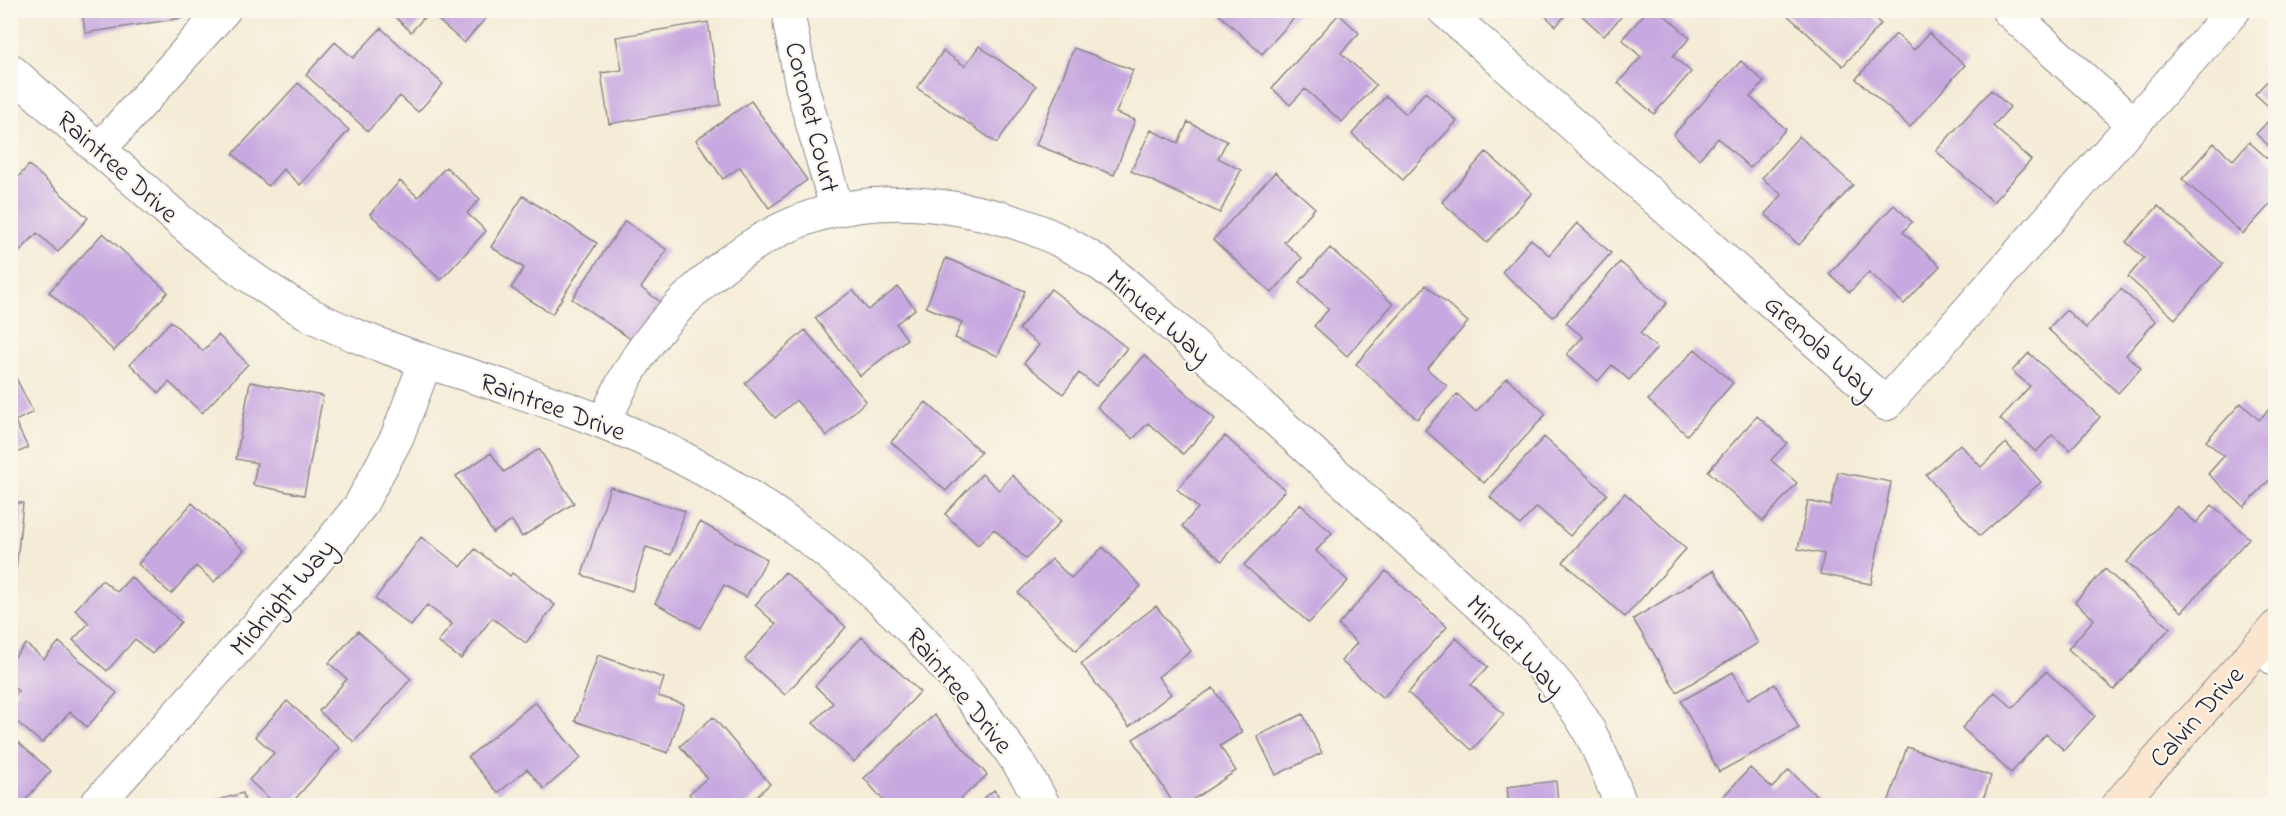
<svg xmlns="http://www.w3.org/2000/svg" width="2286" height="816" font-family="'Indie Flower',sans-serif">
<style>
.building{fill:#c7a8e0}
.lines{fill:none;stroke-linecap:round;stroke-linejoin:round}
.street-casing{stroke:#8b8789;stroke-width:35}
.secondary-casing{stroke:#8b8789;stroke-width:35}
.street{stroke:#fff;stroke-width:33}
.secondary{stroke:#fbe5cf;stroke-width:33}
.labels{text-anchor:middle;stroke-width:4.5;stroke-linejoin:round;paint-order:stroke}
.street-label{font-size:27px;fill:#22223b;stroke:#fbf7ec}
</style>
<rect width="100%" height="100%" fill="#fbf7ec"/>
<filter id="ink" filterUnits="userSpaceOnUse"><feTurbulence type="fractalNoise" baseFrequency=".0167" numOctaves="2"/><feDisplacementMap in="SourceGraphic" scale="12" xChannelSelector="R" yChannelSelector="G"/><feConvolveMatrix kernelMatrix="1 2 1 2 8 2 1 2 1" color-interpolation-filters="sRGB"/></filter>
<filter id="wash" filterUnits="userSpaceOnUse"><feTurbulence type="fractalNoise" baseFrequency=".008" numOctaves="4" result="noise"/><feDisplacementMap in="SourceGraphic" scale="24" xChannelSelector="R" yChannelSelector="G"/><feGaussianBlur stdDeviation="1.35" result="paint"/><feColorMatrix in="noise" values="0 0 0 0 0 0 0 0 0 0 0 0 0 0 0 0 0 1.4 0 .05"/><feComposite in="paint" operator="in"/></filter>
<g filter="url(#wash)">
<rect width="100%" height="100%" fill="#f4ecd7"/>
<g id="blocks">
<path class="building" d="M82,10H181L182,18L85,33Z
M388,10H493L464,43L429,12L411,32Z
M1214,10H1301L1262,54Z
M1539,10H1570L1556,26Z
M1576,10H1627L1604,36Z
M1648,10H1659L1690,38L1673,56L1691,72L1654,114L1618,83L1641,57L1622,39Z
M1785,10H1866L1881,24L1843,66L1784,12Z
M1339,14L1359,33L1341,53L1376,85L1342,122L1305,89L1290,105L1272,88Z
M708,22L721,105L609,124L601,73L622,70L616,37Z
M381,28L443,84L418,112L400,96L368,131L306,75L335,42L353,58Z
M1929,33L1965,65L1910,127L1856,79L1896,34L1914,50Z
M979,46L1036,86L997,143L917,88L943,51L965,66Z
M1074,48L1133,70L1116,113L1135,120L1114,175L1036,145Z
M1741,61L1764,82L1750,97L1786,129L1750,168L1718,138L1699,159L1673,135Z
M2276,72V113L2255,94Z
M298,83L349,130L300,185L283,169L268,186L233,154Z
M1991,90L2010,107L1993,126L2031,160L1993,202L1936,151Z
M1425,92L1457,121L1403,180L1352,134L1386,96L1406,114Z
M751,101L807,180L769,208L740,167L723,179L696,140Z
M2276,113V152L2256,134Z
M1188,122L1227,141L1218,158L1241,170L1220,213L1131,171L1151,130L1178,143Z
M1799,136L1853,185L1799,245L1765,214L1782,195L1762,178Z
M2249,142L2276,166V198L2243,234L2182,179L2214,143L2233,160Z
M1486,152L1532,193L1487,243L1442,202Z
M29,165L88,218L58,252L37,233L10,262V186Z
M446,167L480,199L467,213L486,231L441,280L370,214L400,181L418,197Z
M1275,172L1315,208L1284,242L1302,258L1272,293L1213,240Z
M523,196L597,243L552,314L511,288L524,268L491,247Z
M1894,205L1912,222L1903,232L1940,266L1904,304L1869,272L1850,292L1829,274Z
M2158,206L2223,264L2175,319L2128,277L2144,258L2126,242Z
M625,221L667,250L641,288L665,305L638,344L572,299Z
M1577,223L1611,253L1553,317L1502,272L1531,239L1549,255Z
M103,233L168,292L114,351L49,292Z
M1330,248L1393,304L1347,356L1314,326L1329,309L1299,282Z
M946,258L1025,291L998,356L955,338L962,322L926,307Z
M1620,262L1667,303L1640,333L1657,348L1629,380L1612,365L1598,381L1567,354L1583,337L1566,323Z
M1426,285L1468,322L1427,369L1447,386L1417,419L1356,364Z
M898,287L915,309L896,324L907,339L860,376L815,318L853,290L868,310Z
M1051,289L1127,348L1096,386L1079,373L1063,394L1024,363L1039,345L1019,329Z
M2121,289L2156,321L2126,355L2141,368L2118,393L2048,329L2066,310L2086,328Z
M171,321L203,351L218,335L248,364L202,413L169,382L159,393L130,364Z
M805,330L866,401L827,436L796,400L775,418L745,383Z
M1695,349L1733,383L1687,435L1648,400Z
M2029,353L2100,417L2070,450L2052,435L2036,452L2000,419L2030,386L2012,371Z
M1144,355L1215,419L1183,454L1148,423L1133,439L1097,407Z
M10,366L33,412L15,421L28,448L10,456Z
M1507,378L1546,414L1484,483L1425,430L1457,394L1476,412Z
M250,382L323,396L304,495L253,485L257,463L236,459Z
M926,402L981,452L946,491L891,442Z
M2276,402V473L2244,507L2208,474L2224,456L2206,441L2241,403L2259,420Z
M1757,416L1787,443L1771,460L1797,483L1763,521L1708,471Z
M1225,436L1285,490L1222,561L1182,526L1198,508L1177,489Z
M1544,437L1607,494L1570,536L1537,507L1520,525L1490,497Z
M2006,443L2041,482L1980,536L1926,475L1960,444L1981,467Z
M539,449L574,503L522,537L512,521L493,533L456,476L491,453L504,472Z
M1838,472L1891,482L1871,584L1820,574L1824,554L1798,549L1808,501L1831,506Z
M982,474L999,490L1012,475L1061,521L1026,559L994,529L978,545L945,514Z
M610,487L685,511L671,555L646,547L632,591L582,575Z
M1625,493L1686,549L1625,617L1563,562Z
M10,502L23,503L14,590L10,589Z
M192,503L244,550L214,582L196,566L171,594L138,564Z
M1300,504L1332,533L1316,551L1348,581L1309,623L1244,565Z
M2212,505L2249,538L2182,612L2127,562L2177,506L2196,523Z
M700,522L767,559L746,597L724,585L700,628L655,603Z
M421,537L461,567L475,549L510,576L512,573L555,605L526,643L492,618L461,659L438,642L452,624L427,605L411,626L375,599Z
M1103,547L1141,586L1076,651L1018,593L1052,559L1071,578Z
M2105,569L2170,628L2114,690L2068,649L2094,619L2075,602Z
M1714,570L1758,643L1677,692L1633,619Z
M1386,571L1447,627L1383,698L1341,661L1357,643L1338,625Z
M785,572L846,627L785,695L745,659L776,624L755,605Z
M131,577L181,622L152,654L135,639L107,671L73,640L89,623L75,610L102,580L117,592Z
M1156,606L1191,651L1158,677L1171,694L1129,727L1081,664Z
M358,631L411,679L354,742L319,711L347,679L329,663Z
M862,637L920,692L854,762L813,723L833,703L815,686Z
M1456,638L1488,667L1471,685L1504,714L1472,750L1408,693Z
M59,642L117,693L87,727L70,712L42,743L10,716V699L18,691L10,684V662L26,644L44,659Z
M598,655L664,678L658,696L684,704L668,753L575,721Z
M2046,671L2095,716L2064,750L2046,734L2011,773L1962,728L1995,692L2013,708Z
M1733,672L1748,699L1775,684L1799,728L1719,772L1681,701Z
M1213,688L1242,732L1220,746L1236,771L1183,806H1175L1133,739Z
M287,701L340,748L289,806H277L249,780L274,753L255,736Z
M535,702L581,758L544,789L527,769L498,793L468,757Z
M1303,714L1322,753L1276,775L1257,736Z
M934,715L987,775L953,806H919L915,801L909,806H888L864,778Z
M713,717L770,784L745,806H699L689,794L707,778L680,746Z
M10,735L51,771L20,806H10Z
M1907,747L1991,776L1981,806H1887Z
M1750,768L1772,788L1789,770L1827,806H1721L1717,803Z
M1556,781L1558,803L1574,801L1575,806H1509L1507,787Z
M994,790L1006,806H974Z
M243,793L246,806H201V805Z"/>
</g>
</g>
<g filter="url(#ink)">
<use href="#blocks" fill-opacity="0" stroke="#8b8789" stroke-width="1.5"/>
<g class="lines">
<g class="street-casing">
<path id="street" d="M1444,10L1886,404L2234,10
M2008,10L2133,124
M790,24L802,87L837,210
M10,70C54,110 98,149 142,187C198,238 246,279 313,316C353,337 397,351 440,366C494,383 547,400 600,421C748,478 878,578 975,703C1000,736 1025,769 1044,806
M99,150L224,10
M604,422C611,407 618,392 626,377C665,308 742,237 820,214C864,201 914,201 959,209C1008,217 1056,234 1097,262C1117,275 1135,293 1153,308L1516,638C1539,663 1562,688 1581,717C1598,744 1610,775 1621,806
M2259,646L2276,660
M95,806L314,563L360,506L397,437L426,361"/>
</g>
<g class="secondary-casing">
<path id="secondary" d="M2117,806L2276,627"/>
</g>
<use href="#street" class="street"/>
<use href="#secondary" class="secondary"/>
</g>
</g>
<g class="labels">
<g class="street-label">
<text transform="translate(813 117) rotate(76)" y="9">Coronet Court</text>
<text transform="translate(118 166) rotate(42)" y="9">Raintree Drive</text>
<text transform="translate(1159 316) rotate(41)" y="9">Minuet Way</text>
<text transform="translate(1821 346) rotate(42)" y="9">Grenola Way</text>
<text transform="translate(553 406) rotate(20)" y="9">Raintree Drive</text>
<text transform="translate(282 597) rotate(-49)" y="9">Midnight Way</text>
<text transform="translate(1516 645) rotate(46)" y="9">Minuet Way</text>
<text transform="translate(960 690) rotate(51)" y="9">Raintree Drive</text>
<text transform="translate(2196 716) rotate(-48)" y="9">Calvin Drive</text>
</g>
</g>
<rect width="2286" height="816" fill="none" stroke="#fbf7ec" stroke-width="36"/>
</svg>
